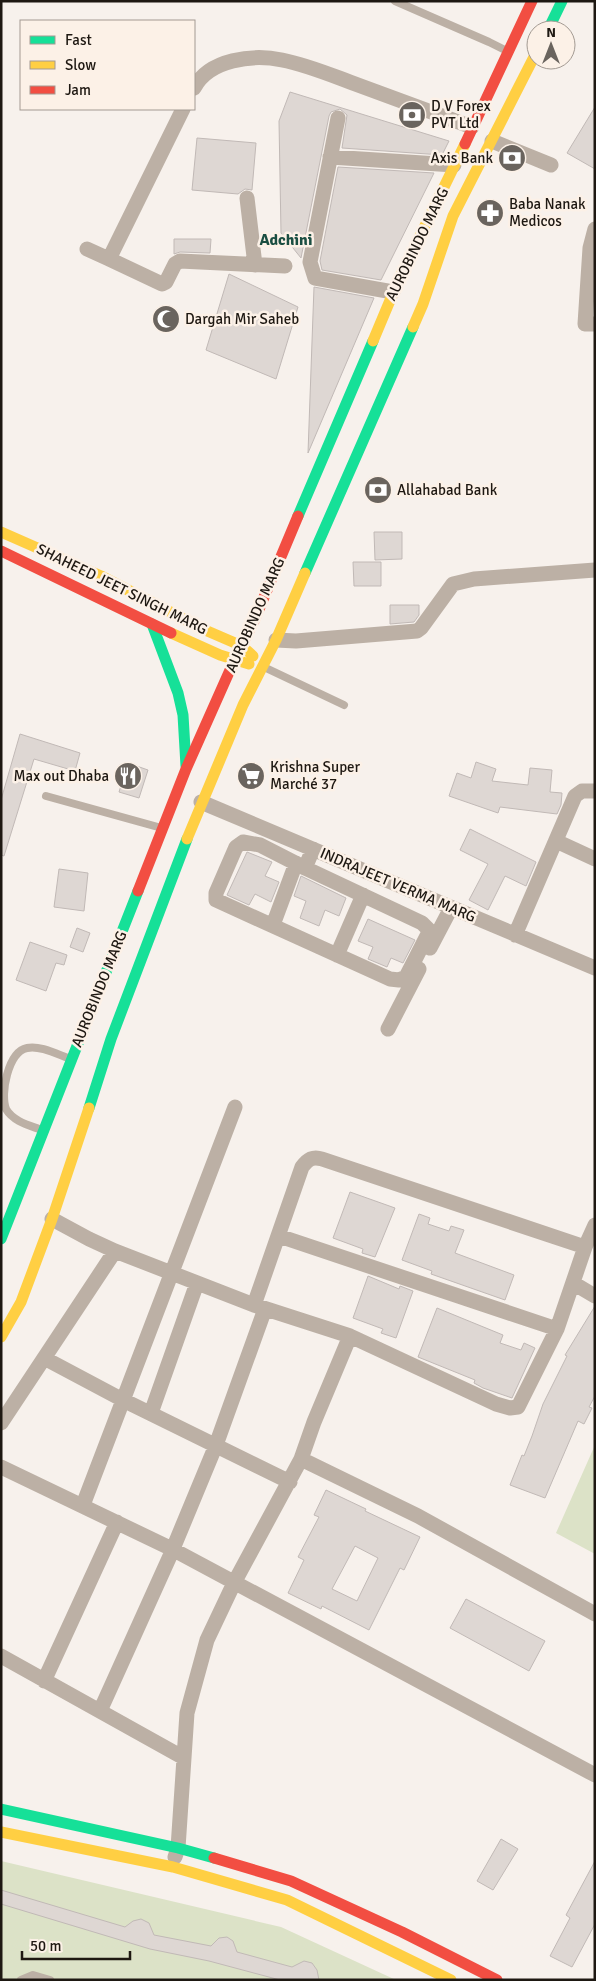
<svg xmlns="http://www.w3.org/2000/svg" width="596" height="1981" font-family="Signika,sans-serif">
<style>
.green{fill:#dce2c7}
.building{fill:#ded7d3;stroke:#c1b9b6;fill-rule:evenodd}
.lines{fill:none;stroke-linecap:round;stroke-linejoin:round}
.lane{stroke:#bcb0a5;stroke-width:8}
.street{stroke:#bcb0a5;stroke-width:15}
.fast{stroke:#16e098;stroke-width:11}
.slow{stroke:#ffcf43;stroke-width:11}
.jam{stroke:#f24e42;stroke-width:11}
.labels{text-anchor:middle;stroke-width:5;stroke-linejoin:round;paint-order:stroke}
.poi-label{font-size:15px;fill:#1e1812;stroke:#fcf1e7;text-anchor:start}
.street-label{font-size:15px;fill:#1e1812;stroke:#fcf1e7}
.neighbourhood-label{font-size:16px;font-weight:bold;fill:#1a4e42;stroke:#fcf1e7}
</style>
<rect width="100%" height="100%" fill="#f7f1ec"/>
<path class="green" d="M595,1445V1554L556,1533Z
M1,1861L281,1927L396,1980H1Z"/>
<path class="building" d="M290,92L449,141L442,155L342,148L347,115L340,109L331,112L329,116L301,258L281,233L279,121Z
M595,107V169L567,153Z
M197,138L256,143L252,190L245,189L238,194L192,190Z
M338,167L434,173L381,280L322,270L320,261Z
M174,239H211L210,253L180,252L174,254Z
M229,274L298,307L276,379L206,350Z
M314,287L374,298L308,453L313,314Z
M374,532H402V559L375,560Z
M353,562H381V586H354Z
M390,605H419V615L414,622L390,624Z
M20,734L80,753L75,771L34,759L4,856L1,855V800Z
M476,762L496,769L492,781L528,785L530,768L552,770L550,792L562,793L561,805L557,814L500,807L498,813L449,796L457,773L471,778Z
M128,763L148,770L139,798L119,792Z
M470,829L536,862L526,886L505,876L488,910L469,900L488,864L460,850Z
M247,852L272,862L265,876L279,882L271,902L255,894L249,905L227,895Z
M59,869L88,873L84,911L54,907Z
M301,876L346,898L339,916L325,910L319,926L300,918L306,901L294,896Z
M368,919L415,940L403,963L391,958L387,967L368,959L373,947L358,941Z
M77,928L90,933L83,952L70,947Z
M30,942L67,955L64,965L56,963L46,991L16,980Z
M350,1192L395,1208L375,1257L362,1253L363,1249L333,1238Z
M419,1214L430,1218L428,1224L449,1231L451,1226L464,1230L455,1253L514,1275L505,1300L431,1274L432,1271L402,1260Z
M368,1276L399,1289L400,1286L413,1291L396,1338L381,1333L383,1329L353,1318Z
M595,1306V1396L589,1407L592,1408L584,1424L578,1421L545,1498L510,1485L522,1455L524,1456L532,1436L543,1404L567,1356L565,1355Z
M437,1308L503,1335L500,1343L521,1350L524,1343L535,1348L512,1398L483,1388L474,1383L475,1380L418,1357Z
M326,1490L366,1509L365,1511L420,1537L404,1570L400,1568L369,1630L322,1606L321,1609L288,1593L304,1560L298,1557L319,1517L314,1515ZM355,1546L378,1558L357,1601L332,1589Z
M466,1599L545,1641L529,1671L450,1628Z
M501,1839L518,1849L493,1890L477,1881Z
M595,1861V1924L572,1967L550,1956L570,1918L566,1915Z
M1,1890L125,1927L133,1921L141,1919L149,1923L154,1935L211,1946L219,1938L227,1937L233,1941L237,1952L292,1967L304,1961L312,1963L317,1970L319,1980H280L209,1961L150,1949L1,1904Z"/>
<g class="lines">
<path class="lane" d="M395,1L489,42L505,50
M268,669L344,705
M46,796L158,827
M39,1129C28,1125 13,1121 6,1109C0,1094 8,1052 27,1048C39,1045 57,1054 68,1058
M21,1980L33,1975L50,1980"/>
<path class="street" d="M194,88C209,59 253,54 282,60C308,65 333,76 358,85C396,99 434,113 472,127
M183,109L109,259L162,284L166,282L175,264L180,261L285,266
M338,118L310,262L315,278L393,292
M492,141L551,165
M330,157L454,165
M247,198L255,265
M595,229L590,248L585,324H595
M87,249L109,259
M276,640L296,641L417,631L421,628L453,584L474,579L595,570
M201,802L595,968
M556,841L595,859
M305,868L422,923L428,929V934L406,977L399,980L390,979L216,900V893L236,847L243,842L260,845L305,868L313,849
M273,925L296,863
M515,935L575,796L582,791H595
M430,948L451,908
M337,955L363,895
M388,1029L419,969
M52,1219L89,1239L115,1251L254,1305L350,1336L496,1404L510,1408L518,1407L557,1329L585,1247L595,1225
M279,1236L557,1329
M573,1283L595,1296
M254,1305L302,1167C308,1159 313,1156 322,1159L585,1247
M44,1358L123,1400L290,1482
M151,1413L197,1283
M1,1423L115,1251
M301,1459L418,1516L595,1614
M1,1467L172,1549L595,1775
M83,1505L235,1107
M1,1656L184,1758
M44,1681L117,1522
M100,1711L170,1556L216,1445L265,1309
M175,1857L178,1848L187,1713L207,1640L234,1583L301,1459L314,1422L350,1336"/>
<path class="fast" d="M548,30L562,1
M298,516L373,341
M305,573L413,327
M152,624L178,693L183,715L186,766
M89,1108L111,1039L187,839
M1,1239L138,891
M1,1809L178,1848L214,1858"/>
<path class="slow" d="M413,327L423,304L453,216L536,53
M373,341L399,279L465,144
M1,532L101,576L205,630L242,646L253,656
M171,633L220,655L249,664
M187,839L243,705L276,640L305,573
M1,1337L21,1302L52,1219L89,1108
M1,1832L173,1867L287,1900L451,1980"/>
<path class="jam" d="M465,144L532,1
M1,551L171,633
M138,891L186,769L234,661L254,621L298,516
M214,1858L291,1881L402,1932L497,1980"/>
</g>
<defs>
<g id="bank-disc" transform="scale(1.4375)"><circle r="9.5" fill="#6a645e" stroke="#fcf1e7"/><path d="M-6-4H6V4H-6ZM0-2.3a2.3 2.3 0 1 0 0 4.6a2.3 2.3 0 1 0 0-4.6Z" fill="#fff"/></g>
<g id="pharmacy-disc" transform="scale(1.4375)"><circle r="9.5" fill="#6a645e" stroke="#fcf1e7"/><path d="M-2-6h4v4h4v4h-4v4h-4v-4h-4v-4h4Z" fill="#fff"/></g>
<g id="mosque-disc" transform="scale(1.4375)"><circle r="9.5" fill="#6a645e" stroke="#fcf1e7"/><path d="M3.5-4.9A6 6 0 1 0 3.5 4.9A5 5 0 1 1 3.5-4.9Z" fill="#fff"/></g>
<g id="restaurant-disc" transform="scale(1.4375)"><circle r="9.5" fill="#6a645e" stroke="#fcf1e7"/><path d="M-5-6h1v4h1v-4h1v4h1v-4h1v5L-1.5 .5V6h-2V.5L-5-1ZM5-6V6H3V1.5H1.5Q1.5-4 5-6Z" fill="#fff"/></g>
<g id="supermarket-disc" transform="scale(1.4375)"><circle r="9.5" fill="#6a645e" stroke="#fcf1e7"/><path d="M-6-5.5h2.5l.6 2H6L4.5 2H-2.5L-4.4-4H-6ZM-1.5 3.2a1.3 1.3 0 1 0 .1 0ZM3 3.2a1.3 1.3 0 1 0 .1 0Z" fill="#fff"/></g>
</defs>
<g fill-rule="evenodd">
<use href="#bank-disc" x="412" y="115"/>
<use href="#bank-disc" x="512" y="158"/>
<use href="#pharmacy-disc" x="490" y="213"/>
<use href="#mosque-disc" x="166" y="319"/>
<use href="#bank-disc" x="378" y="490"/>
<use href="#restaurant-disc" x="128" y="776"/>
<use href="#supermarket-disc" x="251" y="776"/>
</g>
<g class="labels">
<g class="poi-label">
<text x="431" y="111">D V Forex<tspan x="431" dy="17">PVT Ltd</tspan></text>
<text x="493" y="163" text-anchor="end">Axis Bank</text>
<text x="509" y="209">Baba Nanak<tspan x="509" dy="17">Medicos</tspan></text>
<text x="185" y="324">Dargah Mir Saheb</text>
<text x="397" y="495">Allahabad Bank</text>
<text x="270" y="772">Krishna Super<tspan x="270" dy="17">Marché 37</tspan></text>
<text x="109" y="781" text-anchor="end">Max out Dhaba</text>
</g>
<g class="street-label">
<text transform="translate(417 244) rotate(-64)" y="5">AUROBINDO MARG</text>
<text transform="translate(122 589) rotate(26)" y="5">SHAHEED JEET SINGH MARG</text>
<text transform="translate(255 615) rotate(-66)" y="5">AUROBINDO MARG</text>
<text transform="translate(398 885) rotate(23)" y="5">INDRAJEET VERMA MARG</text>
<text transform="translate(99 989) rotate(-68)" y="5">AUROBINDO MARG</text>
</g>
<g class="neighbourhood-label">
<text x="286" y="245">Adchini</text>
</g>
</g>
<rect width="596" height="1981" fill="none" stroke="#1e1812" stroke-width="5"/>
<rect x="20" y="20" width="175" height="90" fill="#fcf1e7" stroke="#a39a92"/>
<rect x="30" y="36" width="25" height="8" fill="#16e098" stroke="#a39a92"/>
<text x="65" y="45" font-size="15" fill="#1e1812">Fast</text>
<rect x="30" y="61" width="25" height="8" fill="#ffcf43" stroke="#a39a92"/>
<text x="65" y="70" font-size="15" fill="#1e1812">Slow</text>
<rect x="30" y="86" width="25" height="8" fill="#f24e42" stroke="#a39a92"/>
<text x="65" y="95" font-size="15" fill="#1e1812">Jam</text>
<g transform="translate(551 45)"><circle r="24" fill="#fcf1e7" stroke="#a39a92"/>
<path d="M0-4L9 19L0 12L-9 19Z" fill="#6a645e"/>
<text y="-8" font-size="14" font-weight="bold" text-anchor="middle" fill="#1e1812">N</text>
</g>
<path d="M22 1951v8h108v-8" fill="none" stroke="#1e1812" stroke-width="2.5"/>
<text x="30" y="1951" font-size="15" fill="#1e1812" stroke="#fcf1e7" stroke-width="4" paint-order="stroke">50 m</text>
</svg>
